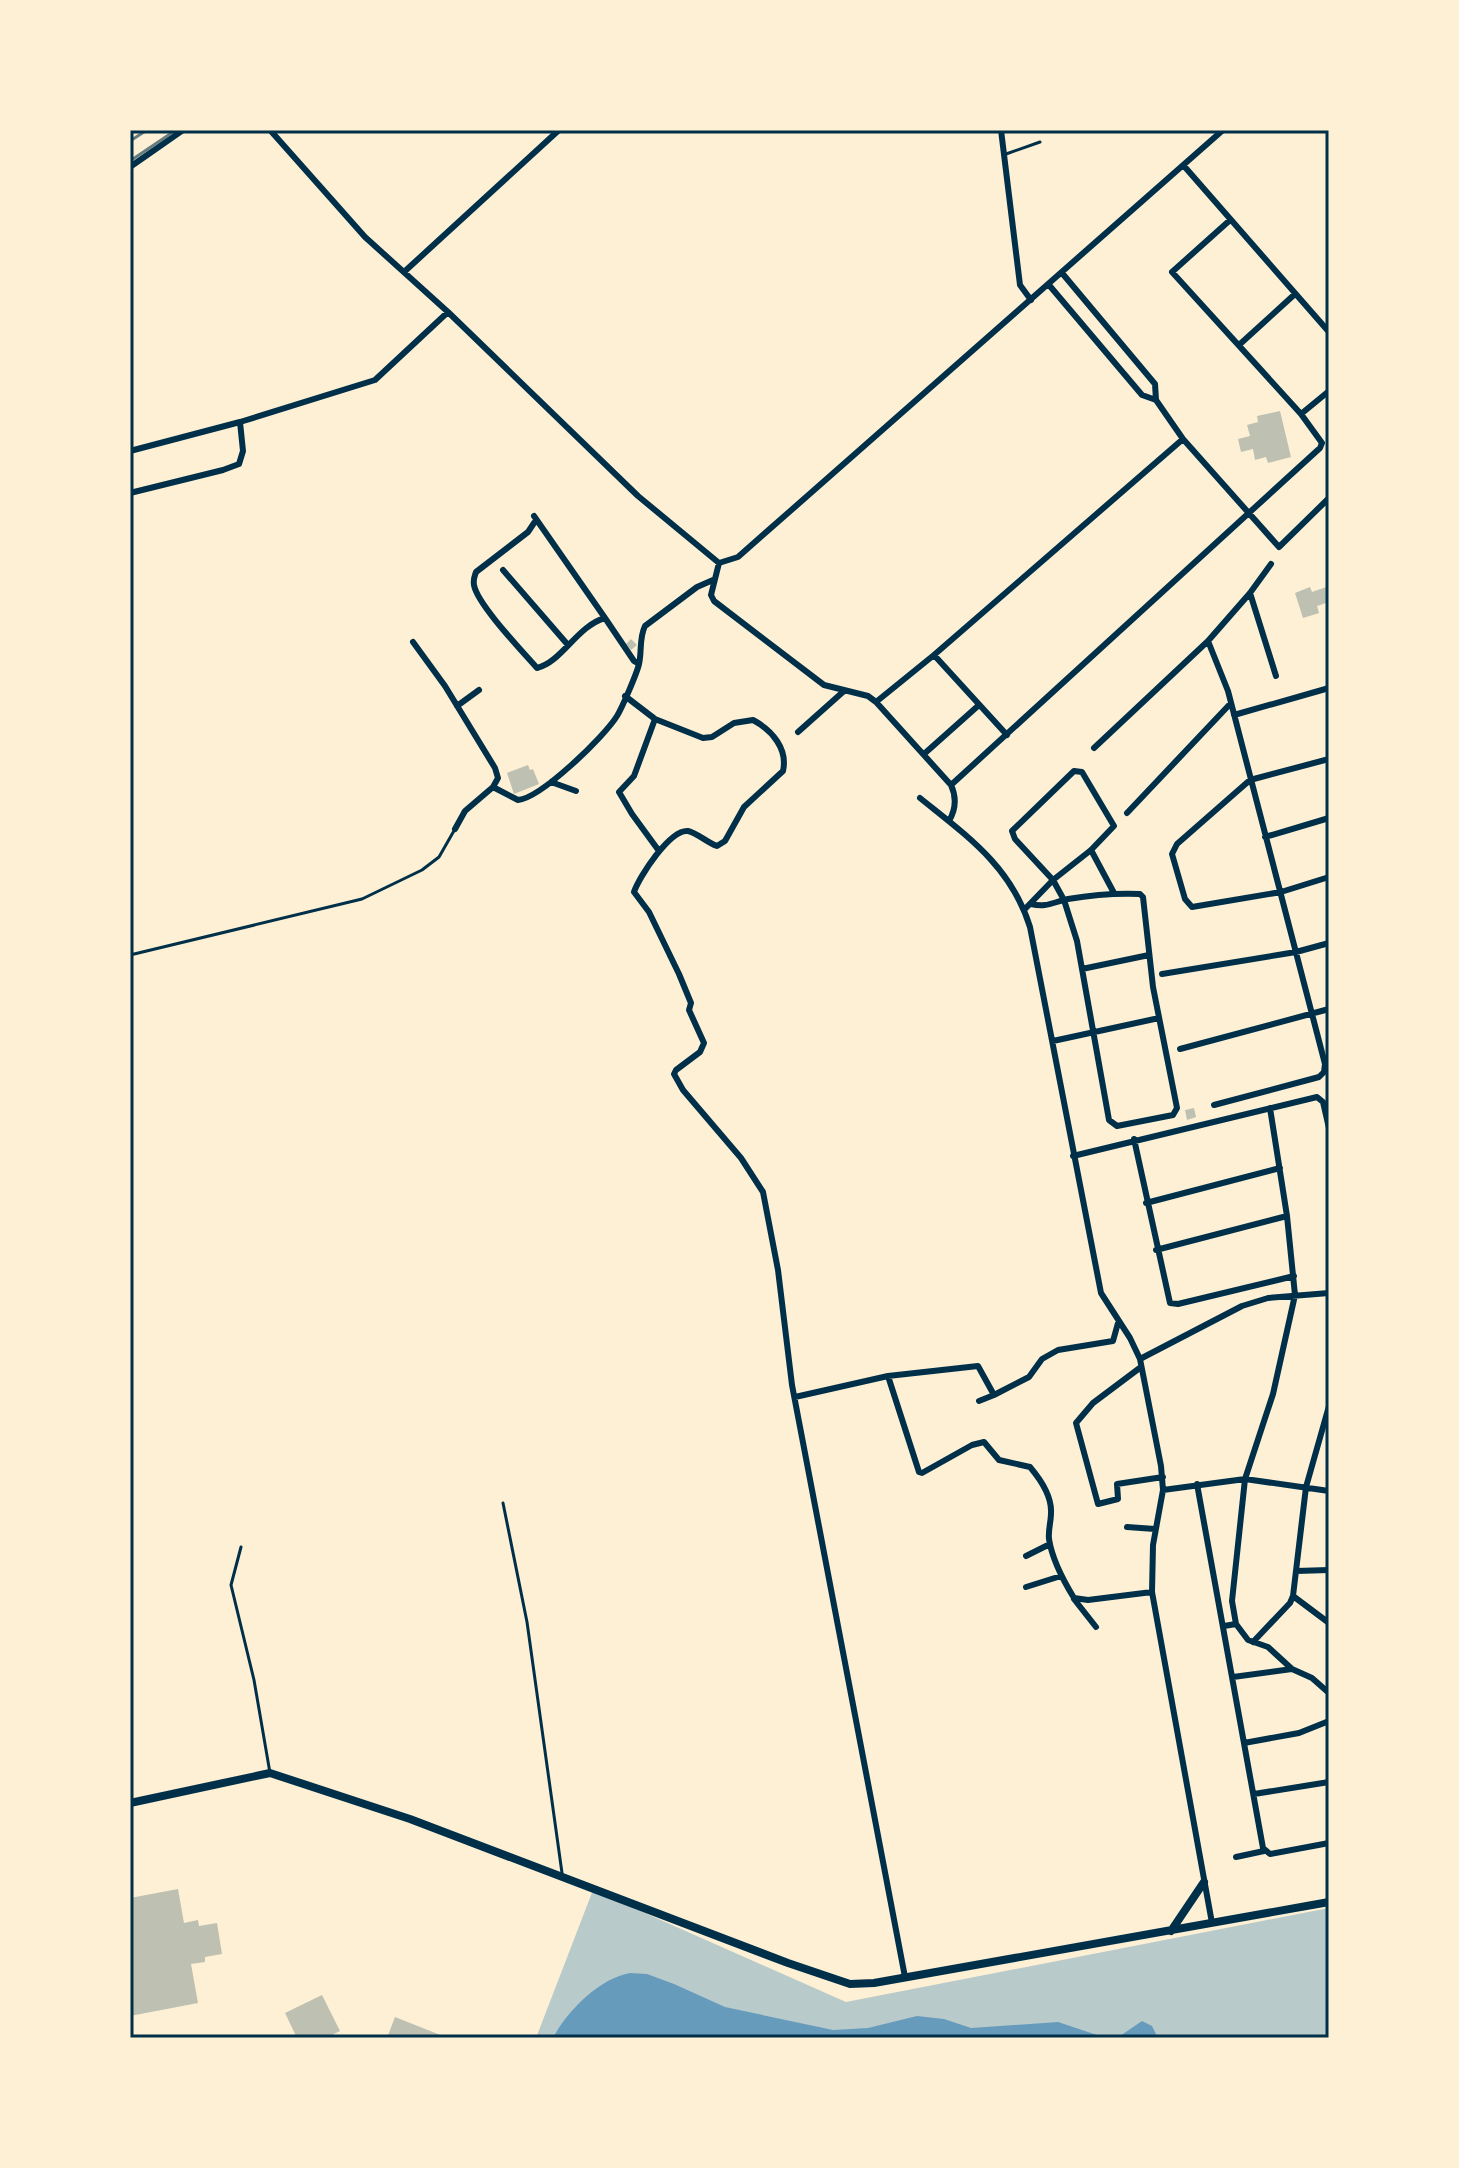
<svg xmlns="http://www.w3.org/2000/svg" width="1459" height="2168" font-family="'Asap Condensed',sans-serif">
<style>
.green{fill:#b9caca}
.water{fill:#669bbc}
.building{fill:#bec0b2}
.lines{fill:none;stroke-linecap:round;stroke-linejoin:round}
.service{stroke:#003049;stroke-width:3}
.minor{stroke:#003049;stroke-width:6}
.tertiary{stroke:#003049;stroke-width:8}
.rail{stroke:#657d81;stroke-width:3}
.neatline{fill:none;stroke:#003049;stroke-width:3}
</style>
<rect width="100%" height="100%" fill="#fdf0d5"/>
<path class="green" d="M593,1890L846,2002L1329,1908V2038H536Z"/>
<path class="water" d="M630,1973L647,1974L674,1984L725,2007L833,2030L868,2028L917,2016L944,2019L971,2028L1058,2022L1103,2037L1120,2036L1142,2021L1152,2026L1158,2038H553C567,2011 600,1978 630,1973Z"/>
<path class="building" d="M1280,411L1291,457L1268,463L1266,457L1255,460L1253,449L1241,452L1238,439L1250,436L1247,425L1258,422L1257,416Z
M1329,586V602L1317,606L1319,613L1303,618L1295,593L1310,587L1312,592Z
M631,639L637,645L631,650L626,644Z
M528,765L530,770L533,769L539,784L514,794L507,773Z
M1194,1108L1196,1117L1187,1120L1185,1110Z
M178,1889L184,1923L198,1920L199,1926L217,1923L222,1954L205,1957V1962L191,1964L198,2003L130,2016V1898Z
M322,1995L340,2031L326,2038H297L285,2013Z
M395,2017L448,2038H387Z"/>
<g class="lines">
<path class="service" d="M1006,154L1040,142
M130,955L362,899L422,870L439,857L455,829
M503,1503L527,1622L562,1873
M241,1547L231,1585L254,1680L270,1773"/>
<path class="minor" d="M270,130L365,237L448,312L638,496L719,563L738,557L1223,130
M1001,130L1020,285L1031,300
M1184,166L1329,332
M130,167L183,130
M404,272L559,130
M1062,273L1155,384L1156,400L1183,439L1279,547L1329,498
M1049,285L1142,395L1156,400
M1239,345L1295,294
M1301,414L1329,391
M130,451L240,422L375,380L448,312
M130,493L223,470L239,464L243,451L240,422
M534,516L605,618
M534,523L528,532L476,572C474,578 473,579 474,585C477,604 523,652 537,668C562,662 577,626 605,618L634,661L639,664
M719,563L711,595L714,601L824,685L868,696L876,702L951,785C957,798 956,809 949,821
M503,570L568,645
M1250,593L1276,676
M1208,641L1228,691L1325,1064L1324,1072L1319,1077L1214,1105
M413,642L445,686L495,768L498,778L493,787
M934,655L1007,735
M625,696L655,719L703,738L712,737L734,723L753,720C772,730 788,749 783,771L744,807L725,841L717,846C708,843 697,833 688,831C670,829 639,877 634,892L649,912L679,974L691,1003L689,1010L704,1043L700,1052L676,1070L674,1074L683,1090L741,1158L763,1192L778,1270L792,1385L905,1977
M876,702L934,655L1183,439
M457,706L479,690
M1234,715L1329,688
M655,719L634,776L619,792L632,814L659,851
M798,732L844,691
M1094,748L1208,641L1250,593L1271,564
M924,754L979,705
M1329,759L1250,780L1177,844L1172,854L1185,899L1192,907L1281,892L1329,877
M551,782L576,791
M951,785L1320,448L1322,443L1301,414L1172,272L1229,221
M920,798C967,836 1011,866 1030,927L1101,1293L1130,1338L1140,1359L1161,1466L1163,1490L1153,1545L1152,1592L1212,1923
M1127,813L1231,703
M455,829L465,811L493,787L518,800C541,798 604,737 617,716C622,708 637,673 639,664C642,651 639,638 645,626L697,587L713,580
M1265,837L1329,818
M1091,850L1114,893
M1024,910L1053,880L1015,839L1012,831L1074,771L1082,772L1114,826L1091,850L1053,880L1064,900L1077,941L1109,1120L1117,1126L1173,1115L1177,1108L1153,987L1143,897L1140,894C1116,893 1092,895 1068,899C1053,902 1047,908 1031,904
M1082,969L1149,955
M1162,974L1296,952L1329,943
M1053,1041L1159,1018
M1180,1049L1329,1009
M1134,1139L1170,1303L1178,1304L1294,1276
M1073,1156L1317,1097L1323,1102L1329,1128
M1146,1203L1280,1168
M1156,1250L1287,1216
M1140,1359L1242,1306L1268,1298L1329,1293
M1141,1367L1093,1403L1076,1423L1098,1504L1118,1499L1117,1484L1163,1477
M888,1376L919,1472L922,1473L972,1445L984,1442L999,1460L1030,1467C1041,1480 1052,1496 1051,1513C1051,1522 1048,1530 1049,1539C1052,1559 1063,1580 1074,1598L1088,1600L1152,1592
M795,1397L888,1376L978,1366L994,1395L1029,1377L1042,1359L1058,1350L1113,1341L1118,1323
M979,1401L994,1395
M1197,1484L1263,1848L1270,1854L1329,1843
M1163,1490L1245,1479L1329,1491
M1127,1527L1155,1529
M1026,1556L1050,1544
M1296,1571L1329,1570
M1026,1587L1061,1576
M1293,1596L1329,1623
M1074,1599L1096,1627
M1236,1624L1232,1601L1245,1479L1273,1394L1295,1295L1287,1216L1270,1108
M1224,1626L1236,1624L1248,1640L1268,1647L1292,1669L1312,1678L1329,1693
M1253,1642L1290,1603L1293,1596L1306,1487L1329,1406
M1233,1677L1292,1669
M1244,1743L1299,1733L1329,1721
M1254,1794L1329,1782
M1236,1857L1264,1851"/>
<path class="tertiary" d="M130,1803L270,1773L410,1819L788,1963L850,1984L874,1983L1329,1902
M1171,1931L1204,1882"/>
<path class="rail" d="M130,141L147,130
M130,161L176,130"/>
</g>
<rect width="1459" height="2168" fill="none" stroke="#fdf0d5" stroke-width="264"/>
<rect x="132" y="132" width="1195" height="1904" class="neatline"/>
</svg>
